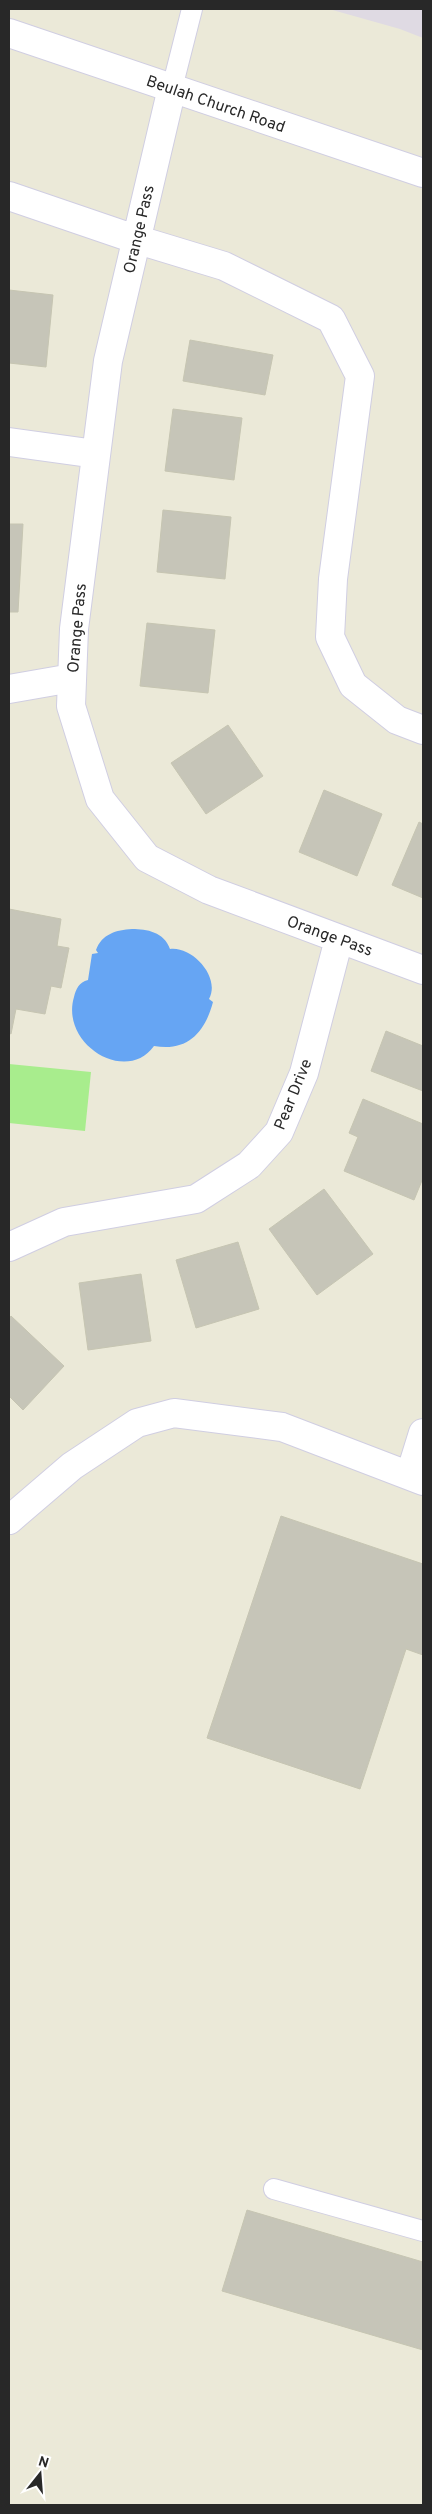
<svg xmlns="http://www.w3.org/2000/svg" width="432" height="2514" font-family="Overpass,sans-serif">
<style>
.industrial{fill:#dfdae3}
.pitch{fill:#a8ed8d}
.water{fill:#66a5f3}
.building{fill:#c6c5b8;stroke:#c6c5b2}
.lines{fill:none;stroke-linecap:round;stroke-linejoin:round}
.lane-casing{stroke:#d0cee2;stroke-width:22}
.street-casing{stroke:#d0cee2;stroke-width:30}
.secondary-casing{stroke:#d0cee2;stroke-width:30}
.lane{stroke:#fff;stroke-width:20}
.street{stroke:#fff;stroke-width:28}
.secondary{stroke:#fff;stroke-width:28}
.labels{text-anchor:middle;stroke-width:5;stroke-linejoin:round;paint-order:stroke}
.street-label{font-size:16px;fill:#282828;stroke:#fff}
</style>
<rect width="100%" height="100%" fill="#ebe9d8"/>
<path class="industrial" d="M329,9H423V38L400,29Z"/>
<path class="pitch" d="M9,1064L91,1072L85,1131L9,1123Z"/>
<path class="water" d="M132,929C147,929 164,932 170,949C192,946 221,977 209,999L213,1002C205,1032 188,1052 154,1046C126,1085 60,1044 74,997C76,989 79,982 88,980L92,954L98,953L96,950C102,934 116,930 132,929Z"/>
<path class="building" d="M9,290L53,295L46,367L9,363Z
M190,340L273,355L265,395L183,381Z
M173,409L242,418L234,480L165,471Z
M163,510L231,517L225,579L157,572Z
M9,524H23L18,612H9Z
M147,623L215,630L208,693L140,686Z
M228,725L263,776L206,814L171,763Z
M324,790L382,814L357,876L299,852Z
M419,822L423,824V898L392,885Z
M9,909L61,919L57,946L69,948L61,988L51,986L45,1014L16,1009L11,1034L9,1033Z
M386,1031L423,1046V1091L371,1071Z
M363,1099L423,1124V1178L414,1200L344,1171L358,1137L349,1133Z
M324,1189L373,1254L317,1295L269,1229Z
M238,1242L259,1309L196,1328L176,1260Z
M141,1274L151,1341L88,1350L79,1283Z
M11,1316L64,1366L23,1410L9,1396V1319Z
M281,1516L423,1564V1655L406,1649L360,1789L207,1738Z
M247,2210L423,2262V2350L222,2291Z"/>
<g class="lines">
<g class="lane-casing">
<path id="lane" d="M172,88L192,9
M274,2189L423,2231"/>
</g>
<g class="street-casing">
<path id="street" d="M172,88L108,361L74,629L71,706L100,799L147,858L209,890L423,970
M9,196L135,239L224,266L331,319L360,376L333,579L330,637L353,685L397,720L423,730
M9,442L96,454
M9,689L72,678
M9,1247L64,1222L196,1199L249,1165L279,1132L304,1073L339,939
M410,1475L423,1433
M9,1520L72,1466L137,1423L174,1413L282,1427L423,1481"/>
</g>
<g class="secondary-casing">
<path id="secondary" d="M9,33L423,173"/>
</g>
<use href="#lane" class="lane"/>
<use href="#street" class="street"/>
<use href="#secondary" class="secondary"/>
</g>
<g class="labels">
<g class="street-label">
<text transform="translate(216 103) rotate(19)" y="6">Beulah Church Road</text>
<text transform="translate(138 229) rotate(-77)" y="6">Orange Pass</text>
<text transform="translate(76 628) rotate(-85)" y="6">Orange Pass</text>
<text transform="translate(330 935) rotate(20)" y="6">Orange Pass</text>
<text transform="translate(292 1094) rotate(-68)" y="6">Pear Drive</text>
</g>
</g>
<rect width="432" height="2514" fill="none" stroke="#282828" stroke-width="20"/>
<g transform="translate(40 2474) rotate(17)" stroke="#ffffff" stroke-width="4" paint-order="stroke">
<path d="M0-4L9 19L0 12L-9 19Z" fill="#282828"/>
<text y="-8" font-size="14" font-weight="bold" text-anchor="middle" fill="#282828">N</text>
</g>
</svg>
